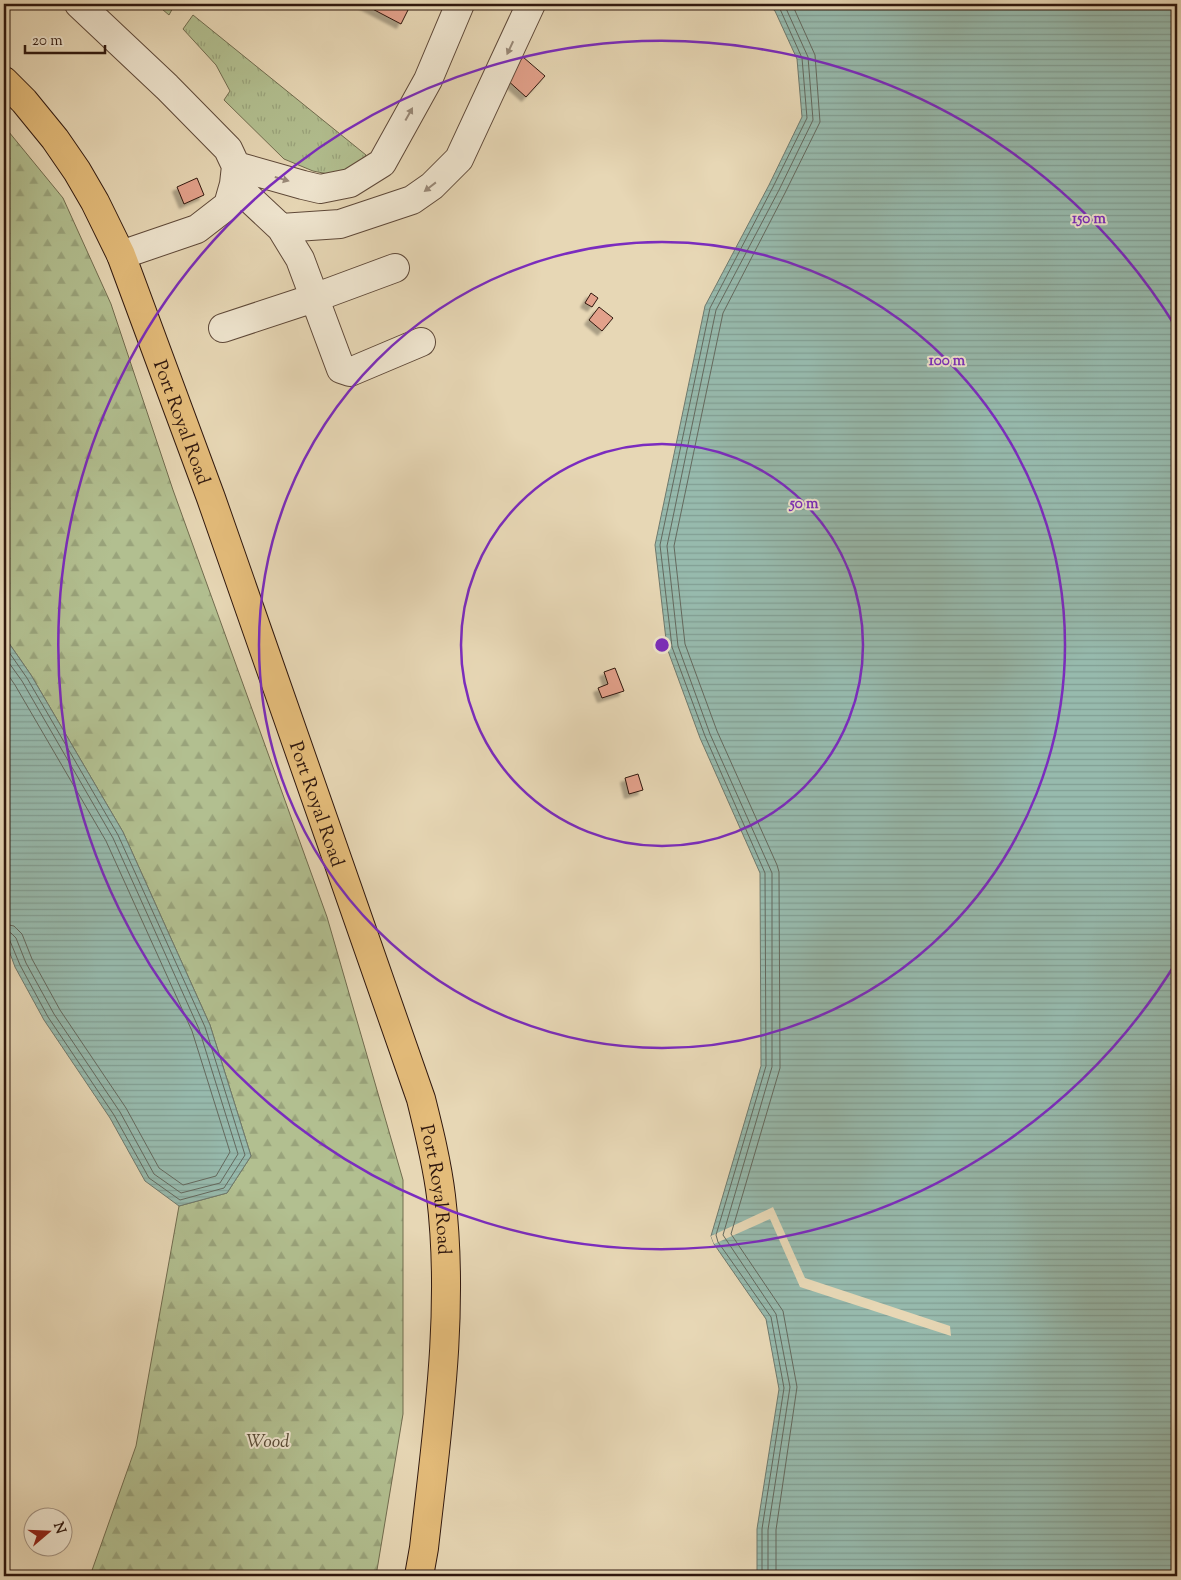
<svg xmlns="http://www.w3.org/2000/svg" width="1181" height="1580" font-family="'Sorts Mill Goudy',serif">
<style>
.grass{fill:url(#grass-tufts);stroke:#716c4f}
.forest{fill:url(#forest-firs);stroke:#716c4f}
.water{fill:url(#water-rules);stroke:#6e796d}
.pier{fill:#e7d7b5}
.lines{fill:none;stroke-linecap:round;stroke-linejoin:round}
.shore{stroke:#64695e;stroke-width:1}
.building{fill:#e3a18b;stroke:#30180e;filter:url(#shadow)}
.minor-casing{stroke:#5e4838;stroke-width:30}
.major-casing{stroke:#30180e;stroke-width:30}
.minor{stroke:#efe5cf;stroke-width:28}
.major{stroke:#e4bc7a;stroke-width:28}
.oneway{fill:#998978}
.ring{fill:none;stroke:#7b2cbf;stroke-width:2.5}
.labels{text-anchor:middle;stroke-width:4;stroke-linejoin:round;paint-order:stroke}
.street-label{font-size:19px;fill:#30180e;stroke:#efe5cf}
.park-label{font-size:19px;font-style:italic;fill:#574a35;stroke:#efe5cf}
.centre{fill:#7b2cbf;stroke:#efe5cf;stroke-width:2.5}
.ring-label{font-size:15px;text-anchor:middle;font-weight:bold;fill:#7b2cbf;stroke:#efe5cf;stroke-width:4;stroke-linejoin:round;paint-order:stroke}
</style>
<defs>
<pattern id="grass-tufts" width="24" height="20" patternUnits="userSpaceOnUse" patternTransform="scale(1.25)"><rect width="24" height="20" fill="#b2bf90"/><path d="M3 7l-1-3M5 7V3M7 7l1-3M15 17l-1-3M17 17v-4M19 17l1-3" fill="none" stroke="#99a37b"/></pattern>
<pattern id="forest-firs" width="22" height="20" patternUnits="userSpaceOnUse" patternTransform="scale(1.25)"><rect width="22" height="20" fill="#b2bf90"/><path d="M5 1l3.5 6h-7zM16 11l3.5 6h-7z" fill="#99a37b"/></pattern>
<pattern id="water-rules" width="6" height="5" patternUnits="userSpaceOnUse" patternTransform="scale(1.25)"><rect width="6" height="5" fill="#97baad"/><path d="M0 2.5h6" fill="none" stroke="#829f94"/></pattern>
<filter id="shadow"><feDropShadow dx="-4.5" dy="4.5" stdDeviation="1" flood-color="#0004"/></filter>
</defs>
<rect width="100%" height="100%" fill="#e7d7b5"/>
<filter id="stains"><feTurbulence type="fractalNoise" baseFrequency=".004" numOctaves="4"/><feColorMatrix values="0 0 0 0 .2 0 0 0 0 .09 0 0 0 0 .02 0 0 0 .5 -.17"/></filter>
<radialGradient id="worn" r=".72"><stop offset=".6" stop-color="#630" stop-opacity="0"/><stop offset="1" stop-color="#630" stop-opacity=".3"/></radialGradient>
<path class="grass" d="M156,4H175L169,15Z
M193,15L366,155L358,173L328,174L313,171L284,159L224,100L230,91L216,65L183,29Z"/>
<path class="forest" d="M4,126L63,198L111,304L173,490L327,917L403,1180V1414L376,1576H90L136,1446L179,1206L227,1193L251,1156L210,1025L123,832L31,675L4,636Z"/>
<path class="water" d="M767,4H1177V1576H757V1529L779,1389L766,1319L714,1244L711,1236L761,1066L760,873L700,738L667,648L655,545L705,306L769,185L802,117L797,59L775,11Z
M4,636L31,675L123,832L210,1025L251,1156L227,1193L179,1206L145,1181L110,1118L44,1020L15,967L4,937Z"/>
<path class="pier" d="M773,1207L805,1278L950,1326L951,1336L800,1287L770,1219L714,1244L711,1236Z"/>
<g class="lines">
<path class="shore" d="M4,645L27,678L118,835L205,1027L245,1155L224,1188L180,1200L149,1178L114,1115L48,1017L20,965L10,941L8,938H4
M4,656L22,681L113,838L199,1029L238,1154L220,1183L181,1193L154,1174L120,1112L54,1014L26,963L16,938L11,933L4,931
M4,669L15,685L106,841L192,1031L230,1152L216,1176L183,1185L159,1168L126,1108L60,1010L32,959L22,934L14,926L4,924
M762,1576V1529L784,1388L771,1317L718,1242L716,1235L766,1066L765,873L705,736L672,647L660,545L710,308L773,187L807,118L802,58L780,9L775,4
M768,1576V1530L790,1387L776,1314L723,1235L772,1067V873L710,734L678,646L667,546L716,310L779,190L813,120L808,57L784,4
M776,1576V1530L797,1387L783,1311L731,1234L780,1068L779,872L777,865L717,731L685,644L674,546L723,313L785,193L820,122L815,55L792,4"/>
</g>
<path class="building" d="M363,4H411L401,24Z
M523,57L545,76L526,97L505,78Z
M197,178L204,195L184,204L177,187Z
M591,293L598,298L592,307L585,303Z
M599,307L613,318L602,331L589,320Z
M615,668L624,691L602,698L598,688L608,684L604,672Z
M638,774L643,790L629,794L625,778Z"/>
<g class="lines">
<g class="minor-casing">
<path id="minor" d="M79,4L167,87L228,149L236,166L234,184L228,205L197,229L121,255
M236,166L303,185L320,189L350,183L382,163L428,80L460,4
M234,184L281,228L300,259L341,369L350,372L421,342
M281,228L340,224L412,200L432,186L459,159L531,4
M223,328L314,298L395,268"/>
</g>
<g class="major-casing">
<g id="major">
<path id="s1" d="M4,81L24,101L55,139L77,171L95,202L121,255L211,498L421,1099C429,1131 437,1163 441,1196C455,1313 437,1431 424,1548L419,1576"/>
</g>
</g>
<use href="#minor" class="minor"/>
<use href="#major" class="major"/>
</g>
<defs><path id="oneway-solid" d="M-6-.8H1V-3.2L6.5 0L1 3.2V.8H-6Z" transform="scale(1.25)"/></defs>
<g class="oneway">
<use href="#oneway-solid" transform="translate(510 48) rotate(115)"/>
<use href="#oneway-solid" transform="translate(409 114) rotate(-61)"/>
<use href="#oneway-solid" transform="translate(282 179) rotate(16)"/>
<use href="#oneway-solid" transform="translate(430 187) rotate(142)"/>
</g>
<g class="ring">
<circle cx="662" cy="645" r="201"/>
<circle cx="662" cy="645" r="403"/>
<path d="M1177 961A604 604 0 1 1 1177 329"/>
</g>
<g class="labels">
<g class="street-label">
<text dy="7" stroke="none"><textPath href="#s1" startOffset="389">Port Royal Road</textPath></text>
<text dy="7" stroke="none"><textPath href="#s1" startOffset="794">Port Royal Road</textPath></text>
<text dy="7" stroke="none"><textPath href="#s1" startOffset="1199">Port Royal Road</textPath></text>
</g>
<g class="park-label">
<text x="268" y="1447">Wood</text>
</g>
</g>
<circle cx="662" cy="645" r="8" class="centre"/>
<g class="ring-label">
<text x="1089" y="223">150 m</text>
<text x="947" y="365">100 m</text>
<text x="804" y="508">50 m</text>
</g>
<rect width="1181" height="1580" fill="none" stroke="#e7d7b5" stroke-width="20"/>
<rect x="5" y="5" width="1171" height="1570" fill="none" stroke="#30180e" stroke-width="2.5"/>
<rect x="10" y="10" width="1161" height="1560" fill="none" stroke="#30180e"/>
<g transform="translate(48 1532) rotate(71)"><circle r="24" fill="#efe5cf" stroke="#a39382"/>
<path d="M0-4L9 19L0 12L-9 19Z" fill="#8f2418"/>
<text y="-8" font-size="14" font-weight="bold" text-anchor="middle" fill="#30180e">N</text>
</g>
<path d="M25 45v8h80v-8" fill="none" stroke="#30180e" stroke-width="2.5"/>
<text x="32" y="45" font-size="15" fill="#30180e" stroke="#efe5cf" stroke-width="4" paint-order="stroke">20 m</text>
<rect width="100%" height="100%" filter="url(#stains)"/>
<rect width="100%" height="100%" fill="url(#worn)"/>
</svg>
